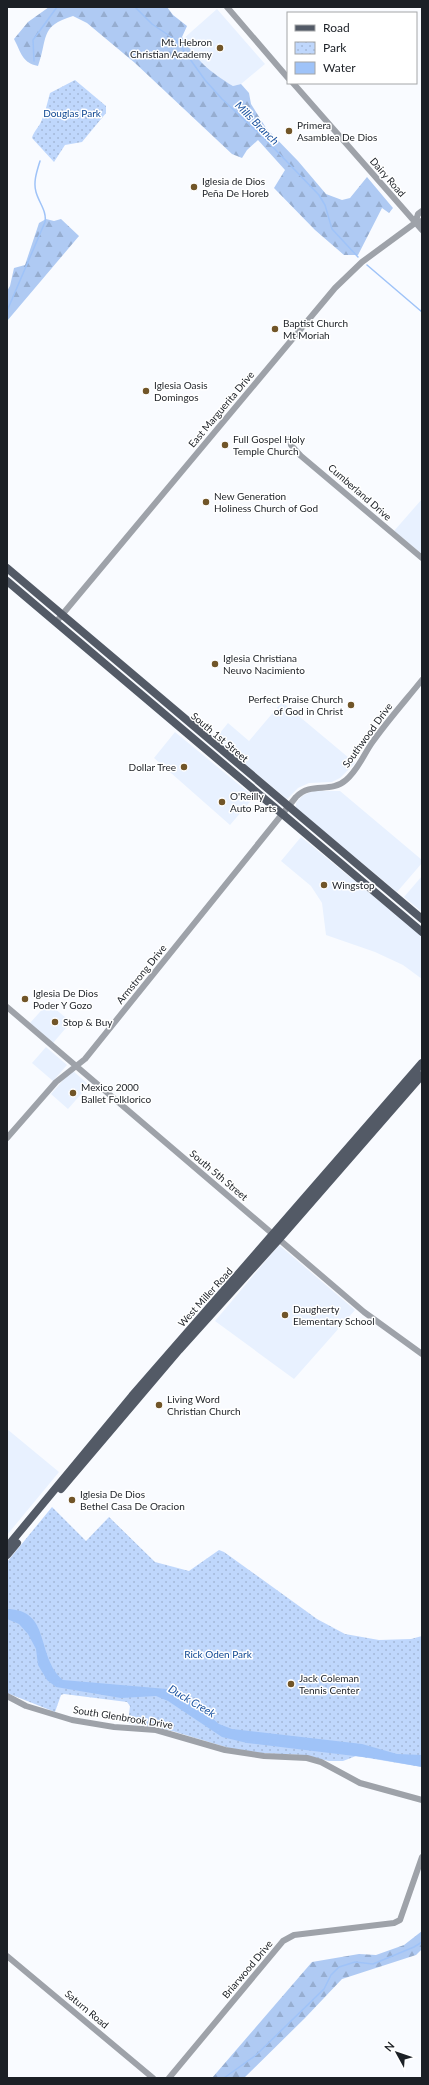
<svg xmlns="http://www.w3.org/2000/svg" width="429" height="2085" font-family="Lato,sans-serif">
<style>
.built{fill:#e8f1ff}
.forest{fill:url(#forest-firs)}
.park{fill:url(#park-dots)}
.water{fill:#9fc3f8}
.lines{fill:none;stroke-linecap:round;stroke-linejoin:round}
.stream{stroke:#9fc3f8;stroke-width:1.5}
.minor{stroke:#9ea2a9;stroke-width:6}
.major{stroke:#535a66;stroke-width:8}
.poi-dot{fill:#715528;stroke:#fff;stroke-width:1.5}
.labels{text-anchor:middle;stroke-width:3;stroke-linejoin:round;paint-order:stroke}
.poi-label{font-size:10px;fill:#1c2026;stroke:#fff;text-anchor:start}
.park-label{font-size:10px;fill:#0d4691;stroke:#fff}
.street-label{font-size:10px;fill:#1c2026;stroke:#fff}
.water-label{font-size:11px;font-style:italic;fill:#1e55a1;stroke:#fff}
</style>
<defs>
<pattern id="forest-firs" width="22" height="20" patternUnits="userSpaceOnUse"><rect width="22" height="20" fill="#afcaf3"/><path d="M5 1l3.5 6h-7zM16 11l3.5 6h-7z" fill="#96add0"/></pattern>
<pattern id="park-dots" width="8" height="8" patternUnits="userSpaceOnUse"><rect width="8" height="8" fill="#bfd7fc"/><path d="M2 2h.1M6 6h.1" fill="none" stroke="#a4b8d8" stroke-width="1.8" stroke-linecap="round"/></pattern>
</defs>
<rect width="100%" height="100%" fill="#f9fbff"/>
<path class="built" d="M217,9L265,64L241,84L233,86L219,78L194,56L183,39Z
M422,499V554L394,531Z
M282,702L355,763L340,778L332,782L309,783L298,788L287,799L215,739L228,723L249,741Z
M175,732L254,797L230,825L154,758Z
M312,791H340L422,860V863L397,892L296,808V803L302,796Z
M301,837L422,936V979L403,965L375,952L326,935L322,903L311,886L281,861Z
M422,876V912L404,897Z
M48,1003L71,1022L53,1043L30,1023Z
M46,1047L67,1065L53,1081L32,1063Z
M72,1070L89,1085L68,1109L51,1094Z
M279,1245L355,1310L294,1379L215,1321Z
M7,1429L59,1472L7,1535Z"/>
<path class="forest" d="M49,7H167L173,15L187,26L182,37C196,60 210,72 233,86L241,84L249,93L251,104L266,128L298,161L326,194L342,200L350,198L367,177L393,208L389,213L382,208L358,255H344L315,230L274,188L285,170L258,140L247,150L242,158L232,154L135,63L87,23L73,16C39,26 48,39 38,66C22,63 21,52 14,39L28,22Z
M46,219L54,221L61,219L79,236L7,321V291L10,286L14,268L25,265L39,223Z
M422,1931V1949L416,1955L342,1979L305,2018L244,2078H212L312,1962L359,1954L376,1955L404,1945Z"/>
<path class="park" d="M75,80L106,106V113L82,142L65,145L54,162L32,138C33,133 37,129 40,124C45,114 47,104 50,93Z
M52,1507L86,1541L109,1517L155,1562L189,1571L219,1550L224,1552L317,1619L345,1634L379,1640L411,1639L422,1636V1767L356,1756L343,1761H329L302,1755L261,1753L229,1748L169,1730L128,1723L130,1706L127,1702L64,1694L61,1695L55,1712L7,1693V1562Z"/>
<path class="water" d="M7,1609C52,1610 35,1656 63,1680L167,1689L200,1708L219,1724L232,1729L362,1744L397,1754L422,1755V1767L371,1758L247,1743L222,1737L168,1701L156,1696L121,1698L56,1687L47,1680L38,1665L36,1649L28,1634L19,1624L7,1619Z"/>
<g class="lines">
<path class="stream" d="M135,7L152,24L177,41L205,80L222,99L267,141L319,195L325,205L332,229L358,257
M34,61L33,40L57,7
M367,265L422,312
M7,311L45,222C47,211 39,203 36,192C33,182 37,171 40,161
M224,2078L256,2055L324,1989L331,1975L339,1967L355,1962L373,1964L414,1947L422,1942"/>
<path class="minor" d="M227,7L288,78
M293,83L422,230
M415,223L418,214L422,211
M290,439L291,445L301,456L422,558
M56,622L335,288L362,262L415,223L422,221
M7,1007L364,1312L422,1354
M7,1138L56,1082L85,1059L296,797C312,781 330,794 346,780C359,769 364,753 374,740C389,719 406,700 422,680
M7,1696L26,1706L72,1720L114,1727L156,1730L225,1750L264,1756L307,1758L321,1762L360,1783L422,1800
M7,1956L153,2078
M169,2078L283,1941L294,1935L394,1923L400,1920L422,1857"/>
<path class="major" d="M7,568L422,919
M7,581L422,932
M61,1489L179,1350L280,1238L422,1075
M7,1547L132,1396L422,1063
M7,1555L17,1543"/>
</g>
<g class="poi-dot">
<circle cx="220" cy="48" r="4"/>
<circle cx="289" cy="131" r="4"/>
<circle cx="194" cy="187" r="4"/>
<circle cx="275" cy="329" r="4"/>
<circle cx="146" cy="391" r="4"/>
<circle cx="225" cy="445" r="4"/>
<circle cx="206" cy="502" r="4"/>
<circle cx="215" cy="664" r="4"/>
<circle cx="351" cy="705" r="4"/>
<circle cx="184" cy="767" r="4"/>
<circle cx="222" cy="802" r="4"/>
<circle cx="324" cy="885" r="4"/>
<circle cx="25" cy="999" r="4"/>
<circle cx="55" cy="1022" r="4"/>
<circle cx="73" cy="1093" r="4"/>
<circle cx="285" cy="1315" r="4"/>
<circle cx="159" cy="1405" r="4"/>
<circle cx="72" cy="1500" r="4"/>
<circle cx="291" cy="1684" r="4"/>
</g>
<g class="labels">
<g class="poi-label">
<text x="212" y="46" text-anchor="end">Mt. Hebron<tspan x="212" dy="12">Christian Academy</tspan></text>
<text x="297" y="129">Primera<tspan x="297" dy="12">Asamblea De Dios</tspan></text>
<text x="202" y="185">Iglesia de Dios<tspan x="202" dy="12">Peña De Horeb</tspan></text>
<text x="283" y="327">Baptist Church<tspan x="283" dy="12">Mt Moriah</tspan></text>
<text x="154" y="389">Iglesia Oasis<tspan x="154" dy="12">Domingos</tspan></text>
<text x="233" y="443">Full Gospel Holy<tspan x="233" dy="12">Temple Church</tspan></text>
<text x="214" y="500">New Generation<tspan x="214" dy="12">Holiness Church of God</tspan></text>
<text x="223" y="662">Iglesia Christiana<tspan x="223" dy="12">Neuvo Nacimiento</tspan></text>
<text x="343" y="703" text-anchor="end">Perfect Praise Church<tspan x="343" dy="12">of God in Christ</tspan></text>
<text x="176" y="771" text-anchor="end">Dollar Tree</text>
<text x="230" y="800">O'Reilly<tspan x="230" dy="12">Auto Parts</tspan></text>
<text x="332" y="889">Wingstop</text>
<text x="33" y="997">Iglesia De Dios<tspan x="33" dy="12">Poder Y Gozo</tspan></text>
<text x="63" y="1026">Stop &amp; Buy</text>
<text x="81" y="1091">Mexico 2000<tspan x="81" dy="12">Ballet Folklorico</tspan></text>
<text x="293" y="1313">Daugherty<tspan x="293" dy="12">Elementary School</tspan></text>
<text x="167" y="1403">Living Word<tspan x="167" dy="12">Christian Church</tspan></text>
<text x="80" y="1498">Iglesia De Dios<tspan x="80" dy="12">Bethel Casa De Oracion</tspan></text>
<text x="299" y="1682">Jack Coleman<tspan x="299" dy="12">Tennis Center</tspan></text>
</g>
<g class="park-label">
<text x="72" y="117">Douglas Park</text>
<text x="218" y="1658">Rick Oden Park</text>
</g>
<g class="street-label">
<text transform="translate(388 177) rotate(49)" y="4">Dairy Road</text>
<text transform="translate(221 409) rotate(-50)" y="4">East Marguerita Drive</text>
<text transform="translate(360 492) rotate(41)" y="4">Cumberland Drive</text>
<text transform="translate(367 735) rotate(-54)" y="4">Southwood Drive</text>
<text transform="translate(220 737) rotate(40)" y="4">South 1st Street</text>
<text transform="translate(141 974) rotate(-51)" y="4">Armstrong Drive</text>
<text transform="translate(219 1175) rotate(40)" y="4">South 5th Street</text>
<text transform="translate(205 1297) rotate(-48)" y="4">West Miller Road</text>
<text transform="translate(123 1717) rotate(9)" y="4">South Glenbrook Drive</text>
<text transform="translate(247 1969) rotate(-50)" y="4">Briarwood Drive</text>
<text transform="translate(87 2009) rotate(40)" y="4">Saturn Road</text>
</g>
<g class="water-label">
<text transform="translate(257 123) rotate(45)" y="4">Mills Branch</text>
<text transform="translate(192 1701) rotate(31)" y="4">Duck Creek</text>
</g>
</g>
<rect width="429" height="2085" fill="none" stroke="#1c2026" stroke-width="16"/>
<rect x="287" y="12" width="130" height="72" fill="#ffffff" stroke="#a4a6a8"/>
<rect x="295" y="25" width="20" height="6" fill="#535a66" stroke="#a4a6a8"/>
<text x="323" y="32" font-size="12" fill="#1c2026">Road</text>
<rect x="295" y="42" width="20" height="12" fill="url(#park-dots)" stroke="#a4a6a8"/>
<text x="323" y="52" font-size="12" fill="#1c2026">Park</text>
<rect x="295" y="62" width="20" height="12" fill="#9fc3f8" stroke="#a4a6a8"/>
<text x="323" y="72" font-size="12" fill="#1c2026">Water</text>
<g transform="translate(397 2053) rotate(310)" stroke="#ffffff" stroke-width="3" paint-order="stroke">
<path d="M0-3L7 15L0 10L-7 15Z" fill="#1c2026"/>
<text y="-6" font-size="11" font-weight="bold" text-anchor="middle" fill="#1c2026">N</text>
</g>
</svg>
